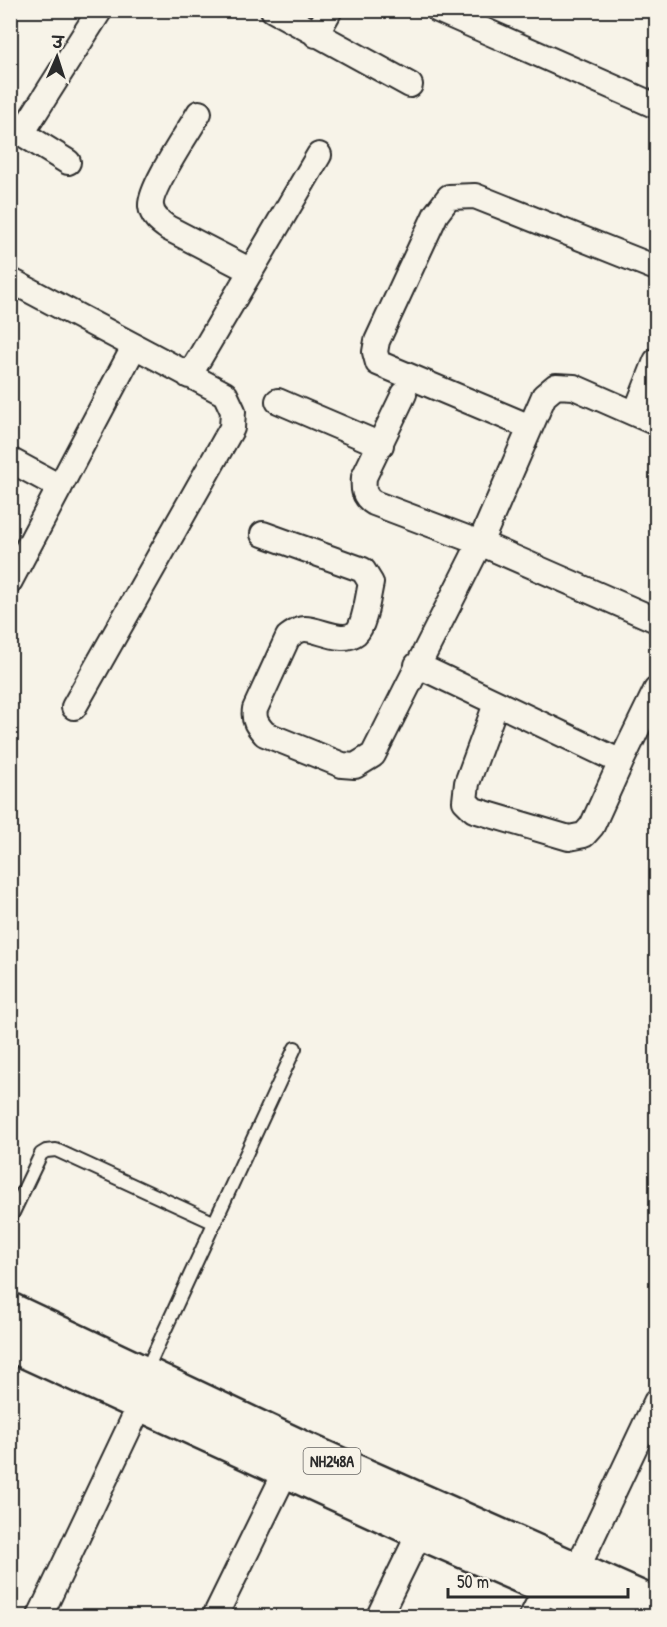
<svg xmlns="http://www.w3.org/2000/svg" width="667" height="1627" font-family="'Patrick Hand','Playpen Sans Deva',sans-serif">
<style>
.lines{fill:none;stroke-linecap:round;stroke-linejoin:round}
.service-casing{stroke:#2b2b2b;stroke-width:16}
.minor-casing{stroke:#2b2b2b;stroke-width:28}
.trunk-casing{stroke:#2b2b2b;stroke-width:38}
.service{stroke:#f7f3e8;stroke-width:12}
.minor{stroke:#f7f3e8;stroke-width:24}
.trunk{stroke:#f7f3e8;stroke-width:33}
.labels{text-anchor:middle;stroke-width:4.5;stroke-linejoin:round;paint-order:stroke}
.shield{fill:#f7f3e8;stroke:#686764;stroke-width:1.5}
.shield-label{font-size:16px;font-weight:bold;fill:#2b2b2b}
</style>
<rect width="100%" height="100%" fill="#f7f3e8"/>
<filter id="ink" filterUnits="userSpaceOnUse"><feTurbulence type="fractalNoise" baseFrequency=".0167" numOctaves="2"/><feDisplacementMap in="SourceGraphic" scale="12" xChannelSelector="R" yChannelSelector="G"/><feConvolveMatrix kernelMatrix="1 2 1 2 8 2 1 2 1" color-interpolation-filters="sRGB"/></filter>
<g filter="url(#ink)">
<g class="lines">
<g class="service-casing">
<path id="service" d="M10,1219L41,1154L46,1151L56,1150L215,1223
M145,1373L295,1048"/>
</g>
<g class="minor-casing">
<path id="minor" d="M273,10L410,85
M438,10L656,106
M316,35L330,10
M199,113C189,131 149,189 151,206C152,217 161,223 168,228L251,271
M10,126L68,162
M22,133L100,10
M10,280L225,394L233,411L232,428L74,707
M189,376L319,155
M404,394L364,477C363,489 363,496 374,503L480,543L656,620
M278,401L381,445
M636,412L656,361
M530,427L378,363L375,352L377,341L436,214L449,197L475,196L656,268
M10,460L60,487
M263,534L363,570L371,583C368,595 365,625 356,633C342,644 319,629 305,629C298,629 293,634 288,637L255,709C253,721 258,726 265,734L342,765L355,766L373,755L480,543L544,396L556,386L574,387L656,423
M10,581L134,347
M417,665L621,762L656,690
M496,704L467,783L465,801L474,810L569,838L584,835L592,826L621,762
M577,1569L656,1402
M40,1616L141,1403
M215,1616L286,1471
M379,1616L420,1532
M532,1616L546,1588"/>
</g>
<g class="trunk-casing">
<path id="trunk" d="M10,1310L298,1446L656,1605
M10,1344L420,1532L613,1616"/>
</g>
<use href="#service" class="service"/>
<use href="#minor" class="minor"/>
<use href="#trunk" class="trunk"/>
</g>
</g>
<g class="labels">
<rect class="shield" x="303.5" y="1448" width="57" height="26" rx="4.5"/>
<g class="shield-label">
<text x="332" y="1467">NH248A</text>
</g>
</g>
<rect width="667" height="1627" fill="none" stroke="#f7f3e8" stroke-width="36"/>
<rect x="18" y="18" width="631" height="1591" fill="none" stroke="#2b2b2b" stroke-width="2" filter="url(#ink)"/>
<g transform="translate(57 57) rotate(3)" stroke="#f7f3e8" stroke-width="4.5" paint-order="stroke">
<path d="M0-4.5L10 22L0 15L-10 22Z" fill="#2b2b2b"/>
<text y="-9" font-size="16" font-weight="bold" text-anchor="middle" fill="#2b2b2b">उ</text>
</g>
<path d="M448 1588v9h180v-9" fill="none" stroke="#2b2b2b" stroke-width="3"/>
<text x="457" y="1588" font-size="18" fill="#2b2b2b" stroke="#f7f3e8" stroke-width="4.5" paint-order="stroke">50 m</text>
</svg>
